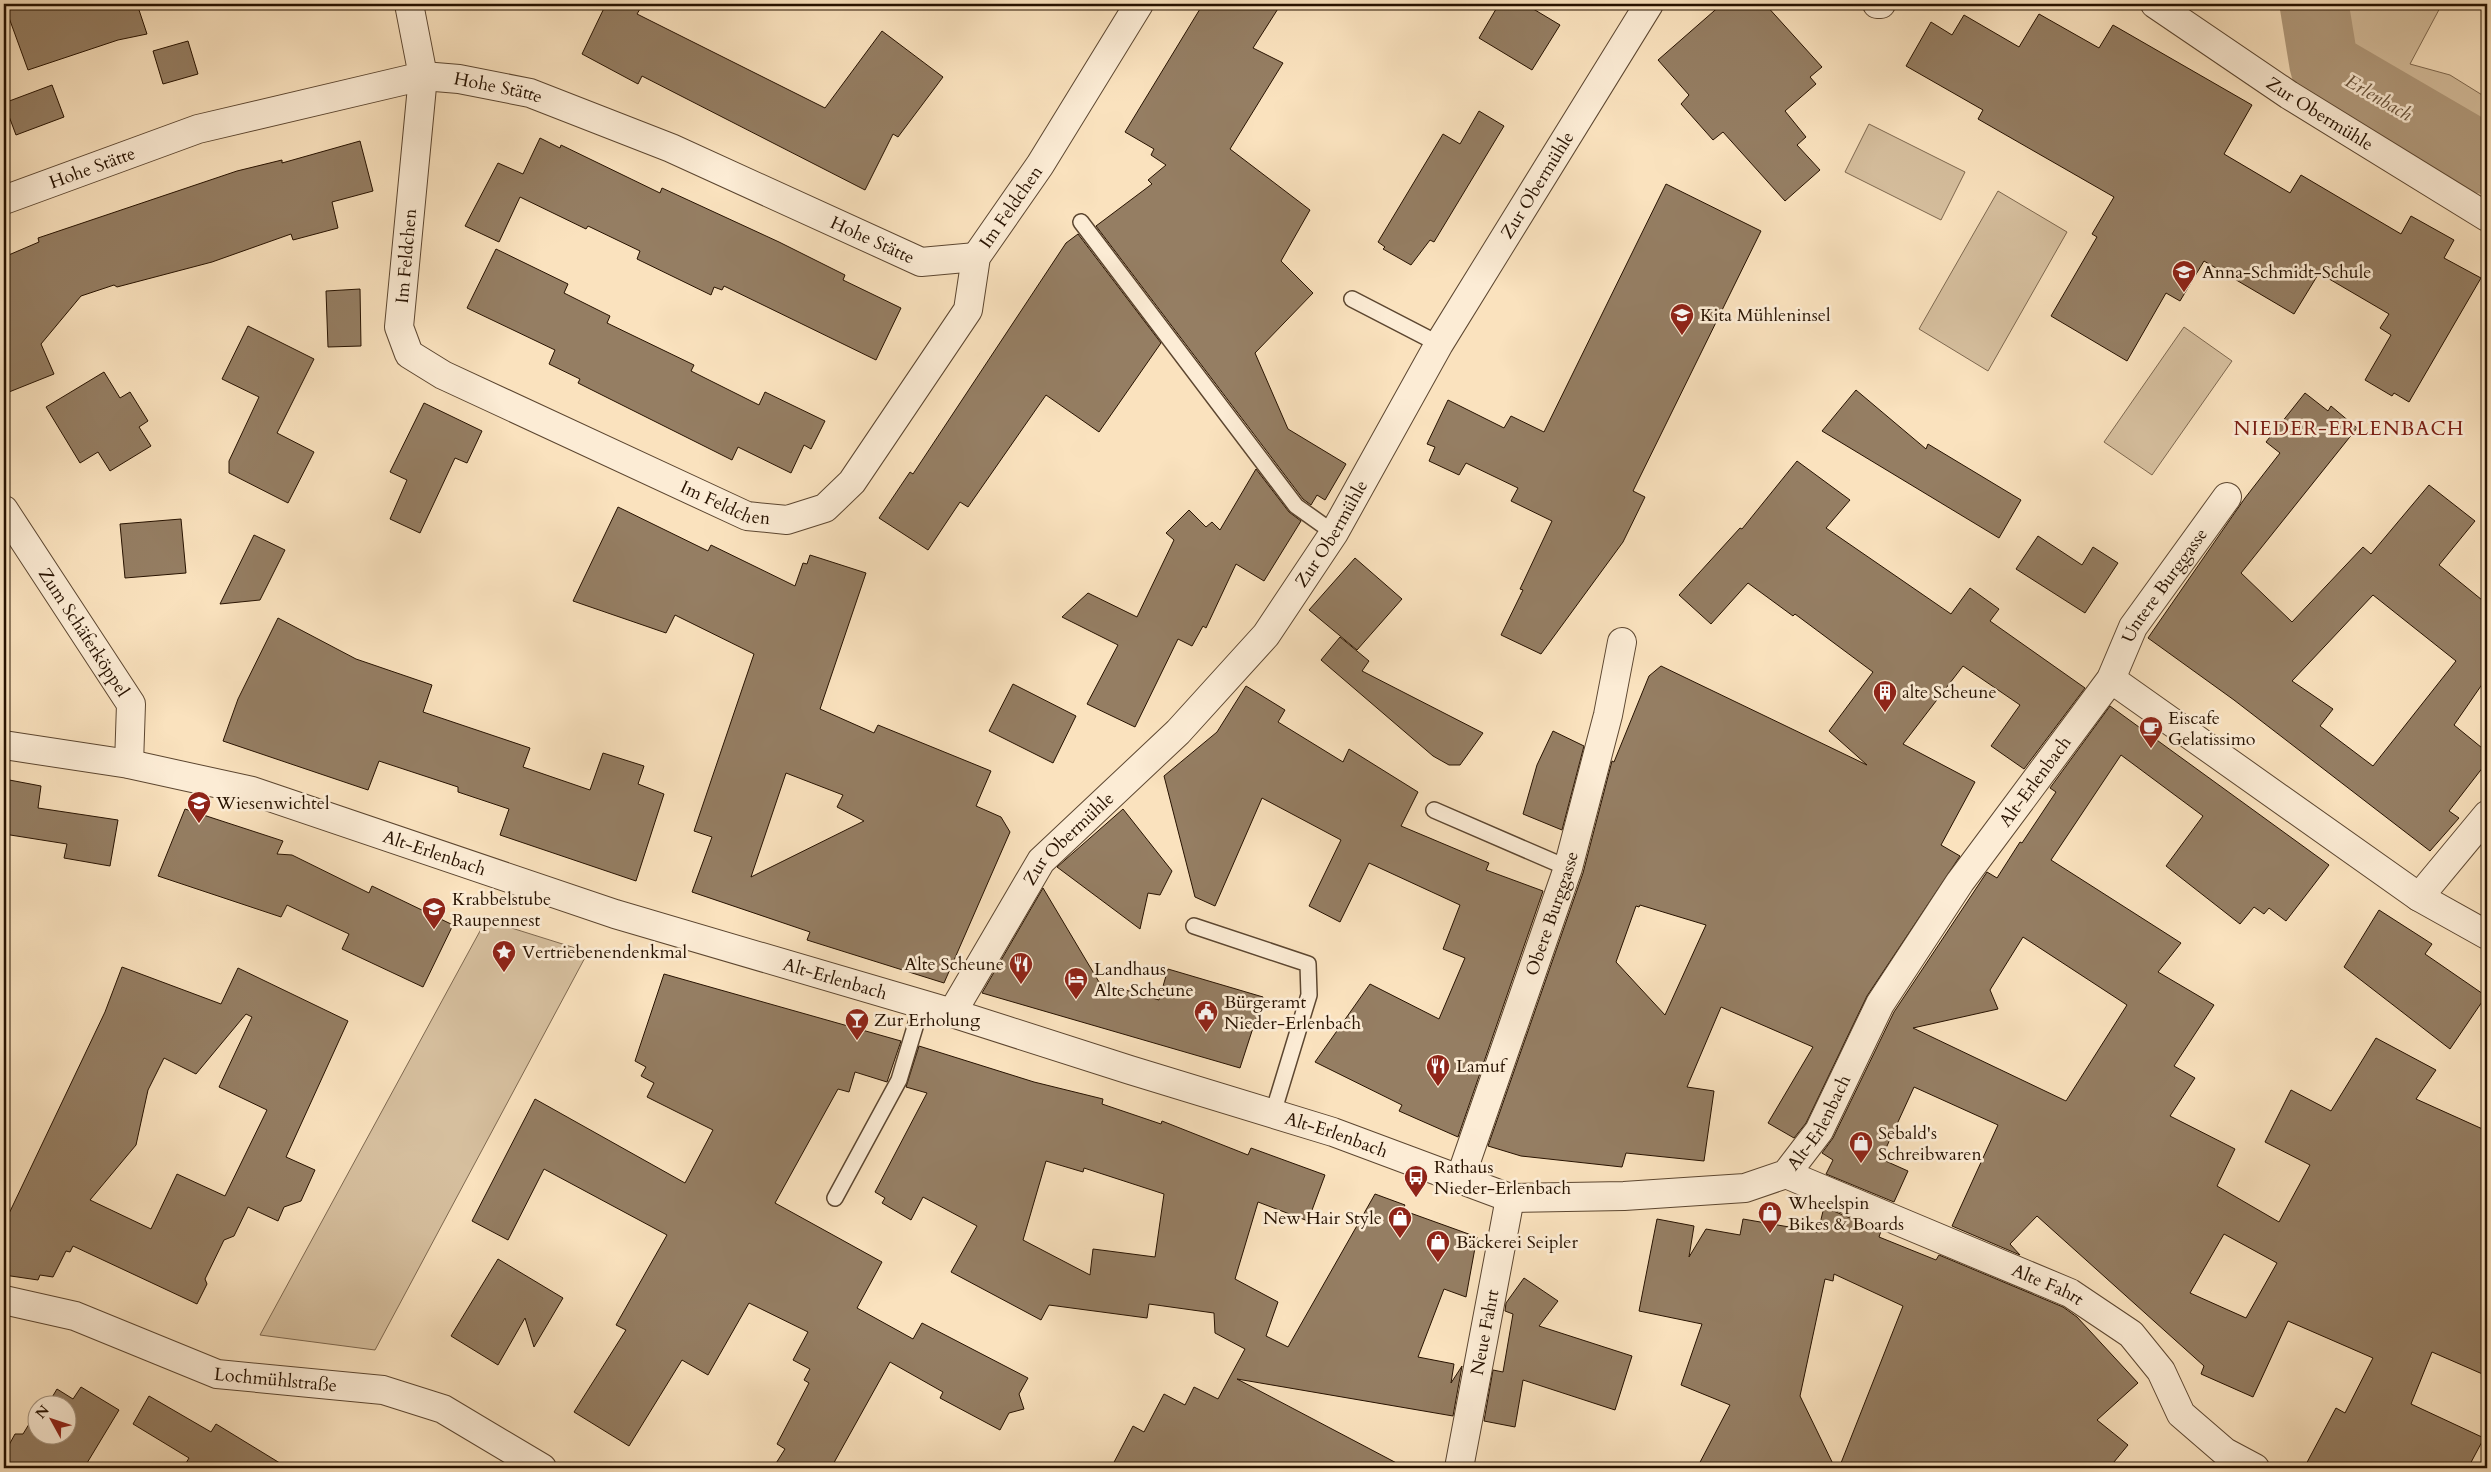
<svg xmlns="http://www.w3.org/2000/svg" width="2491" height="1472" font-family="Cardo,serif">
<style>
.green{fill:#d6bf9e;stroke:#7e684f}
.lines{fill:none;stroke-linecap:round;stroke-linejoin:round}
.river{stroke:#b29b7d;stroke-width:69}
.building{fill:#957e63;stroke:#271200;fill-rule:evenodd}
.lane-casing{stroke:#5c4630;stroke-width:18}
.street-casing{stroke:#5c4630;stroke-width:30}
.lane{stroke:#fcecd5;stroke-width:15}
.street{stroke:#fcecd5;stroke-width:28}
.labels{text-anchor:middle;stroke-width:5;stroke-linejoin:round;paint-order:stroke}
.street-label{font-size:18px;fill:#271200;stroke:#fcecd5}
.poi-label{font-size:18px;fill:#271200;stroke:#fcecd5;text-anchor:start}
.water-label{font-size:19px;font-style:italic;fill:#665038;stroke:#fcecd5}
.quarter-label{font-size:20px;letter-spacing:1px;fill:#7a1f14;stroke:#fcecd5}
</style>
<rect width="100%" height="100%" fill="#fae2be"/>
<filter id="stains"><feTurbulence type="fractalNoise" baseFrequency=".004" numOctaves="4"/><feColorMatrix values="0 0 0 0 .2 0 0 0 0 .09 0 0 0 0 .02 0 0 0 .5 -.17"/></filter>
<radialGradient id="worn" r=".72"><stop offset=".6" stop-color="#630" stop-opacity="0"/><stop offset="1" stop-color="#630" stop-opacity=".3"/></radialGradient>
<path class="green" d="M2288,4H2442L2410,64L2450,75L2487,98V185L2308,76Z
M1869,124L1965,172L1941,220L1845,172Z
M1998,191L2067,232L1988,371L1919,329Z
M2184,327L2232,361L2152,475L2104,442Z
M486,920L588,952L375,1350L260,1335Z"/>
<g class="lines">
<path class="river" d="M2314,4L2324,65L2487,160"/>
</g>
<path class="building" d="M4,4H137L147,34L118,40L28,70Z
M606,4H643L637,14L825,108L882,31L943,77L898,137L893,134L865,190L642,76L638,84L582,54Z
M1203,4H1281L1253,48L1283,63L1230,149L1310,210L1281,261L1313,293L1255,353L1288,429L1346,464L1325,500L1317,495L1311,505L1303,499L1096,226L1152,184L1148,180L1166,165L1151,155L1154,149L1125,132Z
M1499,4H1525L1560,25L1532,70L1479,38Z
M1722,4H1765L1822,67L1810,77L1816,84L1785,111L1806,137L1797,145L1820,170L1785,201L1723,132L1713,140L1681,104L1689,95L1658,60Z
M2039,14L2099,48L2113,25L2252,105L2224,154L2290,193L2301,175L2401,234L2411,216L2454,240L2444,258L2481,278L2409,402L2394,393L2392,396L2365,380L2391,335L2380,328L2389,314L2319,273L2294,314L2204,261L2180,301L2166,293L2127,361L2051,316L2097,237L2092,234L2114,197L1978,119L1983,110L1906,66L1931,22L1952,35L1964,15L2019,47Z
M188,41L198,74L163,84L153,51Z
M52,85L64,117L16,135L4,103Z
M1479,111L1504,126L1434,242L1430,240L1411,265L1383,249L1385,247L1378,242L1443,134L1460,144Z
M540,138L560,148L561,145L660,193L662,188L779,242L845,275L843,280L901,308L876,360L724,286L722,290L714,287L711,295L637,259L640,251L588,226L586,229L520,197L499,242L465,226L498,163L523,174Z
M360,141L373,191L332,202L338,228L293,240L291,234L212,262L117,287L114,285L81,296L41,344L54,374L4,394V257L39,242L38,238L237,171L282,160V163Z
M1666,184L1761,231L1633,491L1645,497L1623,542L1541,654L1501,635L1523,590L1520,589L1552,521L1511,501L1518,488L1466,463L1459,475L1429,461L1435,447L1427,444L1448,400L1504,428L1511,416L1544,432Z
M1078,234L1161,343L1099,432L1046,395L968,507L960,502L928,550L879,518L910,472L913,474L1066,243Z
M496,249L568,284L564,293L610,316L607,323L694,365L691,371L759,405L765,392L825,421L811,449L804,445L791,473L738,447L732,460L578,383L580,379L549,364L555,350L467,308Z
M360,289L361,346L328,347L326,291Z
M248,326L314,359L277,433L314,452L288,503L229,473V461L259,397L222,379Z
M104,372L120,398L130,392L148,421L139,427L151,446L110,471L98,452L80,463L46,407Z
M1856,390L1926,449L1928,444L2021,500L1999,538L1822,431Z
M2305,393L2328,411L2331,406L2357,428L2241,573L2292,622L2363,547L2371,554L2429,485L2475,521L2439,565L2487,604V686L2483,683L2454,725L2487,752V762L2449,811L2459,818L2430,851L2234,700L2148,638L2245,498L2280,453L2266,442ZM2373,595L2456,661L2373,766L2320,726L2333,709L2292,681Z
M424,403L482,431L467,463L455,458L420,533L390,519L407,480L390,472Z
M1797,461L1850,500L1826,528L1951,614L1970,588L1999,609L1990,621L2085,688L2024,769L1991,746L2020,705L1963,666L1903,744L1975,782L1941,845L1960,856L1867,996L1806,1123L1794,1138L1768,1123L1813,1047L1721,1007L1687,1087L1714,1091L1704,1161L1626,1153L1622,1167L1521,1156L1488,1146L1583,873L1612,761L1614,762L1649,676L1661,666L1867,765L1829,731L1873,672L1795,614L1793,616L1748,583L1711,624L1679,595L1740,528L1742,529ZM1640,905L1706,925L1665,1015L1616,962L1636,906L1639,907Z
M1256,469L1289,512L1301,521L1264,581L1236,564L1206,628L1203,626L1192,646L1178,639L1135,727L1087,704L1118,645L1062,617L1088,593L1137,617L1174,540L1166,533L1189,510L1206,527L1212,522L1220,530Z
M618,507L708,551L711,545L795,586L803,563L807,564L810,555L866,573L820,709L874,733L878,725L991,771L976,806L1001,817L1010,832L944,983L807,940L810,932L692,892L712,837L694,831L754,654L675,615L666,633L573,601ZM786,773L843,795L837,807L864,821L751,877Z
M181,519L186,573L125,578L120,524Z
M254,535L285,550L260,600L220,604Z
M2038,536L2082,565L2093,547L2118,563L2085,613L2016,569Z
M1355,558L1402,599L1357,650L1309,610Z
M278,618L356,659L432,685L423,712L530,748L523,767L590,790L603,753L644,766L638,784L664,794L636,881L500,835L509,809L458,792V787L379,761L368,790L223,741L238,699Z
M1340,637L1369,661L1362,671L1483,733L1460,765H1449L1433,756L1321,660Z
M1013,684L1076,716L1053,763L989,731Z
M1246,686L1285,710L1278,722L1343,762L1349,749L1418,792L1401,826L1489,863L1486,870L1543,891L1458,1137L1399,1111L1402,1105L1315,1062L1370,984L1439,1019L1465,958L1443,949L1460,905L1369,863L1340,922L1309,906L1341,840L1262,798L1215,906L1195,897L1164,776L1217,732Z
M2110,706L2329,865L2286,921L2269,908L2264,914L2254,907L2240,924L2166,866L2203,816L2121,755L2051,860L2181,943L2158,972L2214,1005L2174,1066L2195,1078L2170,1116L2235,1149L2217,1186L2279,1222L2310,1165L2265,1142L2291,1090L2331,1111L2376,1038L2436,1070L2416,1099L2487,1131V1376L2432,1352L2411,1404L2484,1438L2468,1468H2304L2336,1408L2345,1413L2373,1358L2288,1321L2253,1397L2201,1374L2204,1366L2037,1216L2010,1244L2020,1255L1952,1226L1998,1125L1914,1087L1881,1159L1908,1171L1894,1202L1826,1174L1833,1160L1822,1153L1833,1138L1894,1012L1987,872L1997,878L2020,842L2022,843L2056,792L2050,788ZM2023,937L2127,1005L2066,1101L1913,1028L1998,1009L1990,990ZM2224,1234L2277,1263L2246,1318L2190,1293Z
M1553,731L1584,746L1562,830L1523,814L1537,765Z
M4,779L41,786L38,808L118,820L110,866L64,858L67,844L4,834Z
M185,809L283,841L277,854L292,855L369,893L372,886L453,925L423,987L342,949L349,934L287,905L281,917L158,876Z
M1123,809L1172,871L1160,895L1148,893L1140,929L1057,867Z
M1043,888L1099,982L1159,1000L1168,969L1263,997L1240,1068L982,993Z
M2379,910L2432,944L2425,954L2486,996L2450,1049L2344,967Z
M122,967L221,1004L238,968L348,1021L286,1157L315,1170L301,1201L284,1207L278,1221L248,1207L234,1236L224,1240L205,1279L207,1284L197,1304L73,1246L70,1252L66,1251L53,1277L40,1275L38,1280L4,1275V1224L105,1012ZM246,1014L252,1017L219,1087L267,1110L225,1196L177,1174L151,1229L90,1200L136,1145L148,1090L164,1058L196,1074Z
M664,974L901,1041L887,1082L855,1072L849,1092L838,1089L775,1203L882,1262L857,1308L913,1339L922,1323L1028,1378L1019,1394L1024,1409L1009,1413L1000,1430L940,1398L943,1392L890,1362L831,1468H773L785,1449L777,1444L809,1383L804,1380L810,1369L793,1360L808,1332L749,1303L708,1375L682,1360L629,1446L574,1412L626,1330L616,1325L667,1235L544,1169L508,1240L472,1221L535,1099L685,1183L713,1130L647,1097L654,1083L641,1076L646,1067L635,1061Z
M919,1046L1034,1082L1103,1099L1102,1104L1161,1124L1162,1121L1248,1155L1251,1148L1325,1175L1308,1221L1258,1202L1235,1279L1278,1302L1266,1336L1288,1347L1375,1194L1405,1205L1402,1210L1477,1237L1466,1297L1444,1289L1418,1357L1454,1364L1451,1383L1462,1366L1453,1416L1237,1379L1406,1468H1111L1133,1426L1144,1432L1164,1394L1185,1405L1194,1387L1218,1399L1245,1349L1215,1333L1214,1313L1149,1304L1147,1318L1049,1305L1041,1320L951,1272L977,1226L923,1197L911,1220L882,1203L885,1198L875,1192L927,1093L906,1087ZM1046,1161L1083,1172L1084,1168L1164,1194L1155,1257L1093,1249L1090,1275L1023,1240Z
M1824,1207L1881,1231L1879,1237L1936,1260L1939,1255L2063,1307L2077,1317L2138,1383L2097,1420L2128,1445L2109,1468H1839L1903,1306L1834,1274L1833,1281L1825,1279L1800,1396L1835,1468H1697L1730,1405L1681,1385L1702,1324L1639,1311L1657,1219L1694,1226L1689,1257L1706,1229L1740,1235L1743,1219L1818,1232Z
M498,1259L563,1298L534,1347L525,1318L498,1365L451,1336Z
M1524,1278L1558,1301L1539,1326L1632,1356L1615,1410L1523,1380L1515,1427L1484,1421L1493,1370L1503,1372L1513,1314L1505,1311L1506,1303Z
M81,1387L119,1410L84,1468H4V1454L15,1434H23L34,1416L38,1419V1434H68V1404H48L57,1389L73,1399Z
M149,1396L211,1432L216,1424L288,1468H183L189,1458L133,1424Z"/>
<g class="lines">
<g class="lane-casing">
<path id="lane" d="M1081,222L1296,506L1334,533
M1352,299L1439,344
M1434,810L1568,868
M1194,926L1308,964L1309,995L1273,1113
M835,1198L899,1080L922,1004"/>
</g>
<g class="street-casing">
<g id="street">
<path id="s1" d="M409,4L423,76L399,327L409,354L443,375L747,516L787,520L825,508L852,482L968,310L976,257L1040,165L1139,4"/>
<path d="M1877,4H1881"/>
<path id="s2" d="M2155,4L2289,95L2487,217"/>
<path id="s3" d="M4,200L198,129L423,76L459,79L530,93L671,148L921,262L976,257"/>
<path id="s4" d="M4,510L131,704L129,764"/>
<path d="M2111,679L2419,897L2487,935"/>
<path id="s5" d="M4,745L129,764L252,791L615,914L952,1013L1130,1070L1333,1132L1510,1198L1624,1196L1745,1188L1786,1174L1819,1131L1880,1004L1960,882L2111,679L2133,627L2227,497"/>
<path d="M2419,897L2487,815"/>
<path id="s6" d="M952,1013L1041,861L1178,732L1266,635L1334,533L1439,344L1649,4"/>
<path id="s7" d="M1786,1174L2070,1293L2131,1334L2161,1371L2181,1414L2225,1452L2255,1468"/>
<path id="s8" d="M1460,1179L1568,868L1608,715L1622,642"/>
<path id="s9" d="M4,1300L75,1316L217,1374L383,1390L443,1409L542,1468"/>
<path id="s10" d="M1459,1468L1510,1198"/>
</g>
</g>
<use href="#lane" class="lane"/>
<use href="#street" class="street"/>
</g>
<defs>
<g id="school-pin" transform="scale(1.25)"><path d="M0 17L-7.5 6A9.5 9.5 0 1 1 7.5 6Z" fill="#8f2418" stroke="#fcecd5"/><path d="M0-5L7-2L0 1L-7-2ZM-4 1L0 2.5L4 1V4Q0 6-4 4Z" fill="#fff"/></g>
<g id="building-pin" transform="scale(1.25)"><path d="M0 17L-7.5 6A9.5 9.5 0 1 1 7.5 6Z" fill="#8f2418" stroke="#fcecd5"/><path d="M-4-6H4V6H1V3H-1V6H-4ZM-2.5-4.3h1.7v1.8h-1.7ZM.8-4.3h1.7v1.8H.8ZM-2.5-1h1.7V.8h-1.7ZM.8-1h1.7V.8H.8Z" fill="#fff"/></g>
<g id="cafe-pin" transform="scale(1.25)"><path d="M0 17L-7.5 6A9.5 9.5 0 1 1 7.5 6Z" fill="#8f2418" stroke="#fcecd5"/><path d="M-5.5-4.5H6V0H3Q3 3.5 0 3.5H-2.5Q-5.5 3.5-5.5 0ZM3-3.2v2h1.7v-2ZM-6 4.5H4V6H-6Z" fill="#fff"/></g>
<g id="sight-pin" transform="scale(1.25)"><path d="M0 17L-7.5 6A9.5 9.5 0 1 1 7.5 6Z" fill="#8f2418" stroke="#fcecd5"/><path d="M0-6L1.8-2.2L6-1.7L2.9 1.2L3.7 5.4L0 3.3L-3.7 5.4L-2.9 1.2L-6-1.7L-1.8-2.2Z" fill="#fff"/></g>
<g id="restaurant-pin" transform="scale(1.25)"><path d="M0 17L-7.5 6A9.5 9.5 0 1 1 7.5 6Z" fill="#8f2418" stroke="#fcecd5"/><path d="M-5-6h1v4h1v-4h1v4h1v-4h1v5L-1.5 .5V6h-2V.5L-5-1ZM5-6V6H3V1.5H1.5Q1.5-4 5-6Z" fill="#fff"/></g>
<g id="hotel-pin" transform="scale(1.25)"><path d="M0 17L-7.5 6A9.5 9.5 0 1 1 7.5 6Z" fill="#8f2418" stroke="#fcecd5"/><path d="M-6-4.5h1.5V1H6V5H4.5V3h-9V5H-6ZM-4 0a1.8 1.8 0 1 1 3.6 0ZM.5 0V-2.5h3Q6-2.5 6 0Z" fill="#fff"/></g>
<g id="civic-pin" transform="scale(1.25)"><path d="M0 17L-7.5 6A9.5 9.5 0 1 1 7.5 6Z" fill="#8f2418" stroke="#fcecd5"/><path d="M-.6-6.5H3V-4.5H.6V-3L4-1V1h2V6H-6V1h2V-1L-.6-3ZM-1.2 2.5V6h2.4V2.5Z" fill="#fff"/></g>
<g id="bar-pin" transform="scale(1.25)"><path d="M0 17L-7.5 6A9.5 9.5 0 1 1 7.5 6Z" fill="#8f2418" stroke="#fcecd5"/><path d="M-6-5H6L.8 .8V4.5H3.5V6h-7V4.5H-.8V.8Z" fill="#fff"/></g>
<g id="shop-pin" transform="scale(1.25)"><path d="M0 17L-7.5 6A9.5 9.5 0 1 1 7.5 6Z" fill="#8f2418" stroke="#fcecd5"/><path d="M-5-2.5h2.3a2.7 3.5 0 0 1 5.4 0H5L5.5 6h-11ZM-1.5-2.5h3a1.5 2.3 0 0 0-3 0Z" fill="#fff"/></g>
<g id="bus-pin" transform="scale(1.25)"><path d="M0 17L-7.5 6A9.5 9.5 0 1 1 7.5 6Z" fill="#8f2418" stroke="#fcecd5"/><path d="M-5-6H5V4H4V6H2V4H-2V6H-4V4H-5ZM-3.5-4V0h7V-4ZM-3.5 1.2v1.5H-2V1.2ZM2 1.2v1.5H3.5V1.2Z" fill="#fff"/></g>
</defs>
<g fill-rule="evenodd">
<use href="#school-pin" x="2184" y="272"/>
<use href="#school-pin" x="1682" y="315"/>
<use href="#building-pin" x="1885" y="692"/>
<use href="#cafe-pin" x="2151" y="728"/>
<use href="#school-pin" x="199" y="803"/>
<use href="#school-pin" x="434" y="909"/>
<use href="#sight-pin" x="504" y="952"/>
<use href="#restaurant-pin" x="1021" y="964"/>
<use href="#hotel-pin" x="1076" y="979"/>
<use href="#civic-pin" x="1206" y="1012"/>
<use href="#bar-pin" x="857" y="1020"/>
<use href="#restaurant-pin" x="1438" y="1066"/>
<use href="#shop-pin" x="1861" y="1143"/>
<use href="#bus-pin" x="1416" y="1177"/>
<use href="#shop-pin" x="1770" y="1213"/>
<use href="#shop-pin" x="1400" y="1218"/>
<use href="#shop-pin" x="1438" y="1242"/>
</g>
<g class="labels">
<g class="street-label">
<text dy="6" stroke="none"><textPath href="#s3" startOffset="514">Hohe Stätte</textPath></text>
<text dy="6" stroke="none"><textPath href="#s2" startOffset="198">Zur Obermühle</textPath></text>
<text dy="6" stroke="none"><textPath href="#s3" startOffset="94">Hohe Stätte</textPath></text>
<text dy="6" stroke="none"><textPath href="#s6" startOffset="1021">Zur Obermühle</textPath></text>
<text dy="6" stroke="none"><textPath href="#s1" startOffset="1169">Im Feldchen</textPath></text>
<text dy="6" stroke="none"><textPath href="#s3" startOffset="919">Hohe Stätte</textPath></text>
<text transform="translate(406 256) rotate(-85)" y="6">Im Feldchen</text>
<text dy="6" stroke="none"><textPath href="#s1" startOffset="705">Im Feldchen</textPath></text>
<text dy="6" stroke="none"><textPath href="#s6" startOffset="616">Zur Obermühle</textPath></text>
<text dy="6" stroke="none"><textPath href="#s5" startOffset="2556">Untere Burggasse</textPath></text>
<text dy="6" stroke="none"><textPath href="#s4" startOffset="146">Zum Schäferköppel</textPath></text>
<text dy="6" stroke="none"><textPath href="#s5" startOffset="2320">Alt-Erlenbach</textPath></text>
<text dy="6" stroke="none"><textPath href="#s6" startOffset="211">Zur Obermühle</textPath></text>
<text dy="6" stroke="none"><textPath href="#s5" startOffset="445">Alt-Erlenbach</textPath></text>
<text dy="6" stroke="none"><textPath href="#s8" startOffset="281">Obere Burggasse</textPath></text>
<text dy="6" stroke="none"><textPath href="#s5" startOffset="865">Alt-Erlenbach</textPath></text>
<text dy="6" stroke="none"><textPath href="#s5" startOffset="1915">Alt-Erlenbach</textPath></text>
<text dy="6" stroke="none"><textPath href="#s5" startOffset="1390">Alt-Erlenbach</textPath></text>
<text dy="6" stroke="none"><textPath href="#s7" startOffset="284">Alte Fahrt</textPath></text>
<text dy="6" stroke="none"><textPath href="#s10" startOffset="138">Neue Fahrt</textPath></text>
<text dy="6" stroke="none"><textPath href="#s9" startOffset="285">Lochmühlstraße</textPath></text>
</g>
<g class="poi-label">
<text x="2202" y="278">Anna-Schmidt-Schule</text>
<text x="1700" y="321">Kita Mühleninsel</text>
<text x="1902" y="698">alte Scheune</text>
<text x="2168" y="724">Eiscafe<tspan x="2168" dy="21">Gelatissimo</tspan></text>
<text x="216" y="809">Wiesenwichtel</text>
<text x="452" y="905">Krabbelstube<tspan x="452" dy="21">Raupennest</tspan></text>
<text x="522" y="958">Vertriebenendenkmal</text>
<text x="1004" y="970" text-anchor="end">Alte Scheune</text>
<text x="1094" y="975">Landhaus<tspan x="1094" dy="21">Alte Scheune</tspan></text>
<text x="1224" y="1008">Bürgeramt<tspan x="1224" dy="21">Nieder-Erlenbach</tspan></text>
<text x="874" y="1026">Zur Erholung</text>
<text x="1456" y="1072">Lamuf</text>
<text x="1878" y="1139">Sebald's<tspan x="1878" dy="21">Schreibwaren</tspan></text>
<text x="1434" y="1173">Rathaus<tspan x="1434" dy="21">Nieder-Erlenbach</tspan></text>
<text x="1788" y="1209">Wheelspin<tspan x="1788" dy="21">Bikes &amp; Boards</tspan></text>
<text x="1382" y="1224" text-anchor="end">New Hair Style</text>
<text x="1456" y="1248">Bäckerei Seipler</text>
</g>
<g class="water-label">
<text transform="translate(2379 97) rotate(30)" y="7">Erlenbach</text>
</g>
<g class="quarter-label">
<text x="2349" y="435">NIEDER-ERLENBACH</text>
</g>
</g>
<rect width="2491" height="1472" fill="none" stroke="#fae2be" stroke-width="20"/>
<rect x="5" y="5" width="2481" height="1462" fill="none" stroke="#271200" stroke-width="2.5"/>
<rect x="10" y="10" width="2471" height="1452" fill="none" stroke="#271200"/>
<g transform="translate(52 1420) rotate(310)"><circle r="24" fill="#fcecd5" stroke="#a79580"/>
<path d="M0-4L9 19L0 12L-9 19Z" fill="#8f2418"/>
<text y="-8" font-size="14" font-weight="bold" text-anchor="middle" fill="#271200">N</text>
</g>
<rect width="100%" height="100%" filter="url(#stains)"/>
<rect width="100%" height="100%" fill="url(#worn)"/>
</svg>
